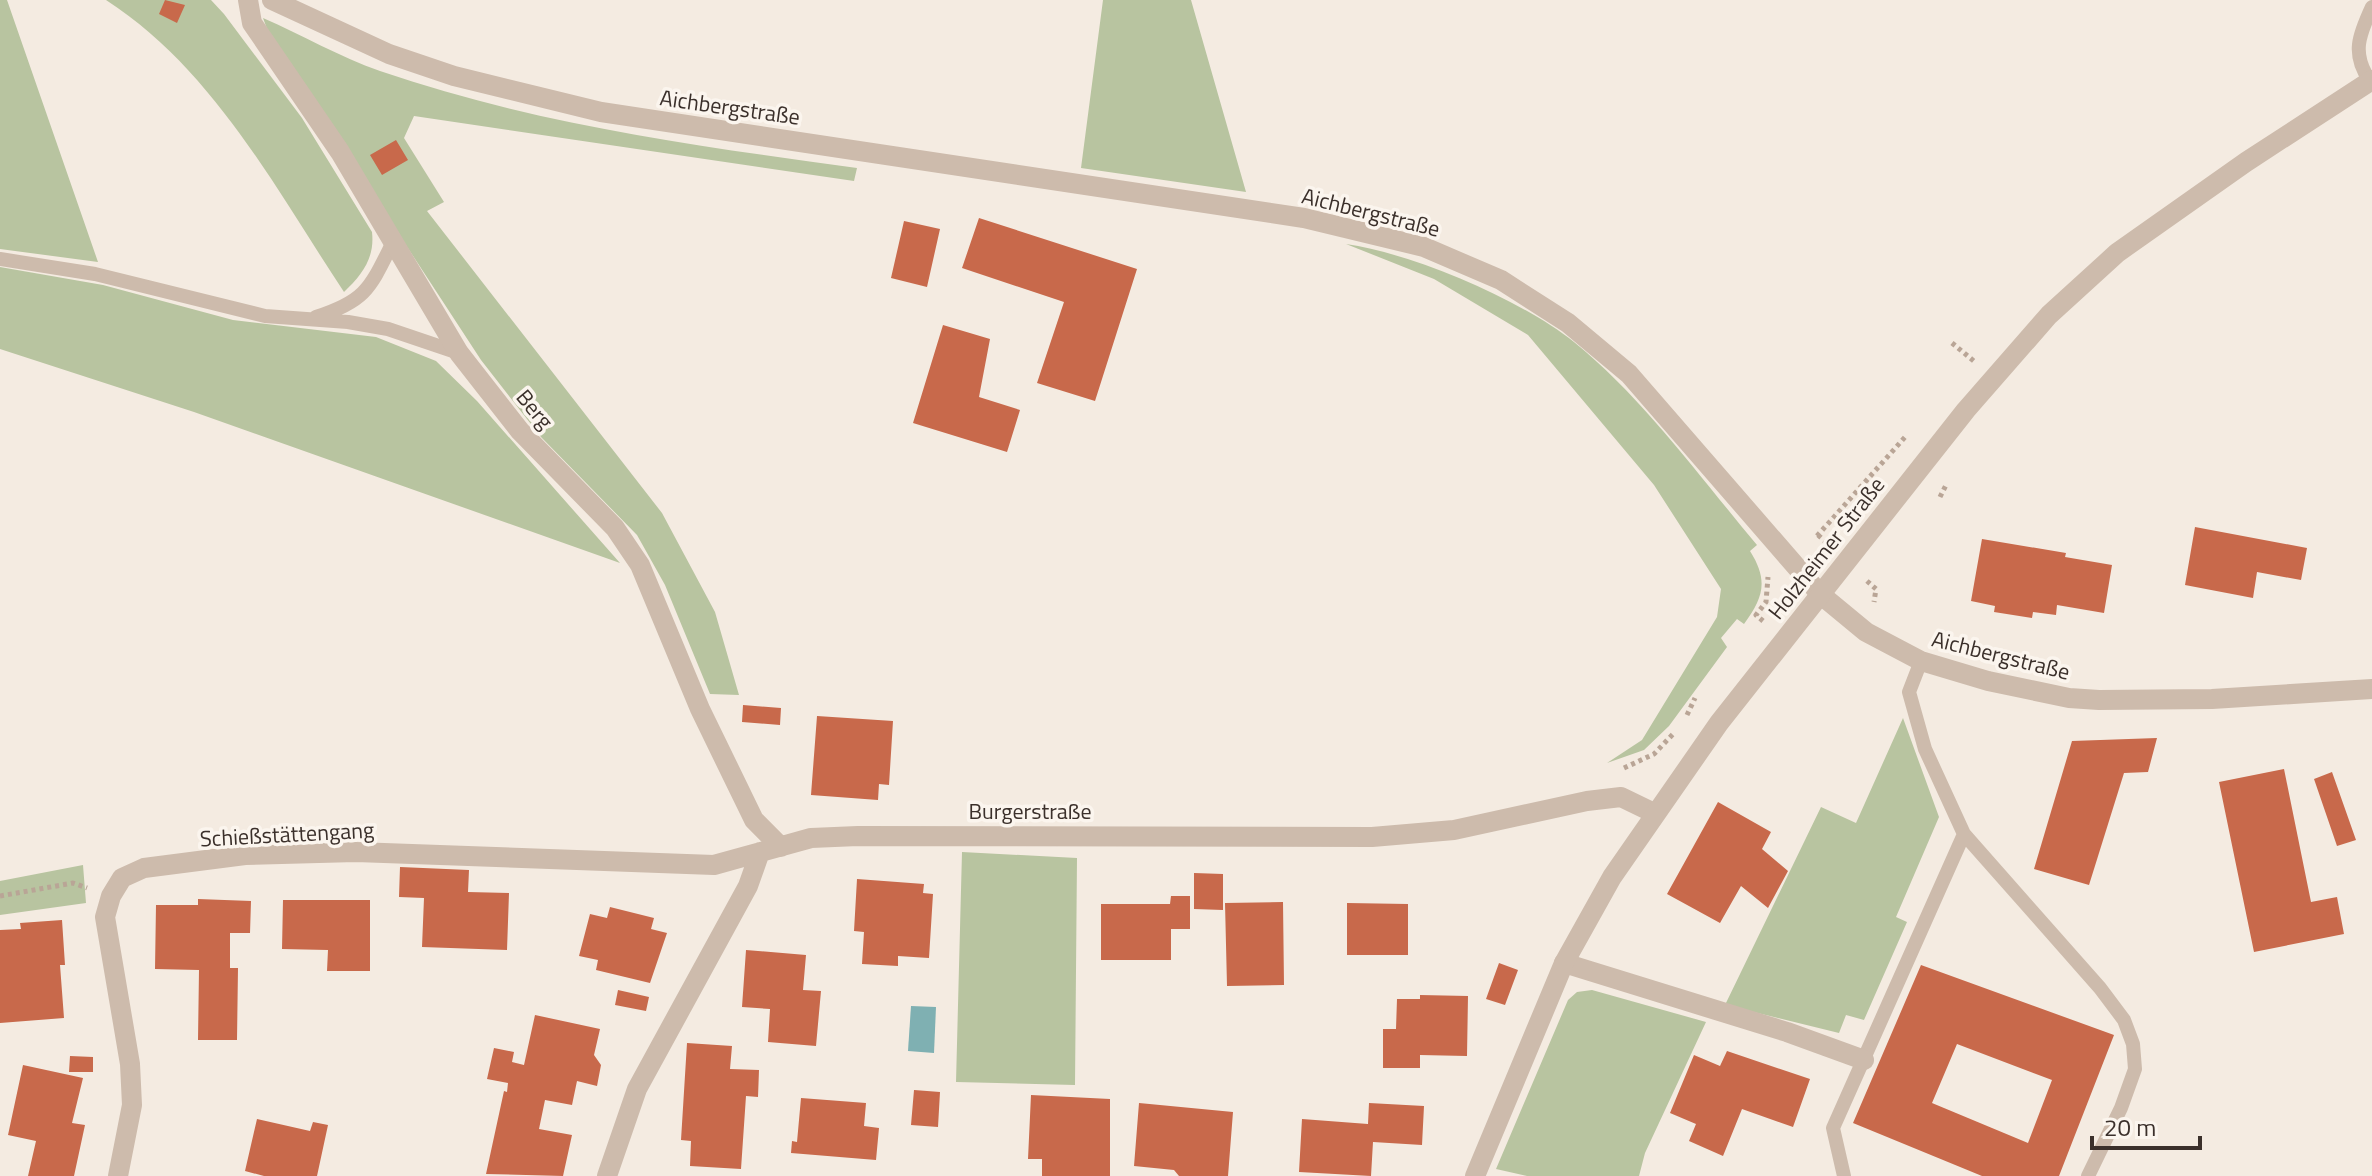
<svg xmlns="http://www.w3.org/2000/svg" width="2372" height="1176" font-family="'Titillium Web',sans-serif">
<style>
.green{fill:#b8c4a0}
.water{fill:#7fb0b2}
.building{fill:#c8694b;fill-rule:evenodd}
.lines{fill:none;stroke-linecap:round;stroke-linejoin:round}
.path{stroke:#b9a596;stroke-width:5;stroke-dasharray:4 4;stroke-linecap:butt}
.service{stroke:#cdbbac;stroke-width:14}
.minor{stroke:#cdbbac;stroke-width:20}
.tertiary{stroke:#cdbbac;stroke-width:20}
.labels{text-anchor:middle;stroke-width:7;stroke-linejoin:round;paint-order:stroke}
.street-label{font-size:22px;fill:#3b302b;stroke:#fbf5ee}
</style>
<rect width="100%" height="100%" fill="#f4ebe1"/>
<path class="green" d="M0,0H7L98,262L0,249Z
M106,0H211L224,14L302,118L372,232C375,258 362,275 344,292C275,188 213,69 106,0Z
M1103,0H1191L1246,192L1081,168Z
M263,18C302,35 340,57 380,71C534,124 696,146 857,168L854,181L414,116L404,138L444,202L427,211L662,513L715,612L739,695L710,694L665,585L637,535L541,437L481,360L270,37Z
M1346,244C1414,254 1520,299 1574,342C1644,399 1699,476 1757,545L1750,551C1769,581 1763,598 1744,624L1737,619L1721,638L1727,647L1669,726L1644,750L1607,763L1642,740L1717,617L1721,589L1654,485L1528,335L1434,279Z
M0,267L103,285L233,320L376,337L436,361L477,401L620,563L194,412L0,349Z
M1903,718L1939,817L1896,917L1907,922L1864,1020L1846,1015L1839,1033L1725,1005L1821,807L1856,823Z
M962,852L1077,858L1075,1085L956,1082Z
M83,865L86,903L0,915V881Z
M1592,990L1706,1022L1645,1153L1639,1176H1527L1496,1169L1568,1000L1577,992Z"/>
<path class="water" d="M911,1006L936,1007L934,1053L908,1051Z"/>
<path class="building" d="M165,0L185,5L177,23L159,14Z
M396,140L408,160L382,175L370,155Z
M979,218L1137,269L1095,401L1037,383L1064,302L962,268Z
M904,221L940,229L927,287L891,278Z
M943,325L990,339L979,397L1020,410L1007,452L913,423Z
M2195,527L2307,548L2301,580L2257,572L2253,598L2185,585Z
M1982,539L2066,553L2065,557L2112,565L2104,613L2057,605L2056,615L2033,612L2032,618L1994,612L1995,606L1971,601Z
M743,705L781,708L780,725L742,722Z
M817,716L893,721L889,785L879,784L878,800L811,795Z
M2157,738L2148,772L2124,773L2089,885L2034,869L2072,741Z
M2284,769L2311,902L2337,897L2344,934L2254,952L2219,782Z
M2332,772L2356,840L2337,846L2314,779Z
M1718,802L1771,832L1762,849L1788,871L1768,908L1741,886L1720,923L1667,894Z
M400,867L469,870L468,892L509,893L507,950L422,947L424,898L399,897Z
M1194,873L1223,874V910L1194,909Z
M857,879L924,884L923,893L933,894L929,958L898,956V966L862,964L864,932L854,931Z
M1171,896H1190V929H1171V960H1101V904H1170Z
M198,899L251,901L250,933H230V968H238L237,1040H198L199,970L155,969L156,905H198Z
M283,900H370V971H327L328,950L282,949Z
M1283,902L1284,985L1227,986L1225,903Z
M1347,903L1408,904V955H1347Z
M610,907L654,918L651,929L667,933L650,983L596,970L598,960L579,956L590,914L607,918Z
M62,920L65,965H60L64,1018L0,1023V930L21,929L20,923Z
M746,950L806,955L803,990L821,991L816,1046L768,1042L770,1009L742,1007Z
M1499,963L1518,970L1505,1005L1486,999Z
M1921,965L2114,1035L2059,1176H1982L1853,1123ZM1957,1044L2052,1080L2028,1143L1932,1103Z
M618,990L649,997L646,1011L615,1005Z
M1420,995L1468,996L1467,1056L1420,1055V1068H1383V1029H1396L1397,999H1420Z
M535,1015L600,1029L594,1055L601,1065L597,1086L577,1081L572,1105L545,1100L539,1129L572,1135L563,1176L486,1174L504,1091L507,1092L508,1083L487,1079L494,1048L514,1052L512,1062L524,1065Z
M687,1043L732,1046L730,1069L759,1070L758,1097L746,1096L741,1169L690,1166L691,1141L681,1140Z
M1727,1051L1810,1079L1793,1127L1742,1109L1723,1156L1689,1141L1696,1124L1670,1113L1694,1055L1720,1066Z
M70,1056L93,1057V1072H69Z
M23,1065L83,1078L72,1123L85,1125L74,1176H28L36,1141L8,1135Z
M914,1090L940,1092L938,1127L911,1125Z
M1031,1095L1110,1099V1176H1042V1159H1028Z
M801,1098L866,1103L864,1126L879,1128L876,1160L791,1153L792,1141L797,1142Z
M1139,1103L1233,1112L1228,1176H1179L1174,1170L1134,1166Z
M1369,1103L1424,1106L1422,1145L1373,1142L1371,1176L1299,1172L1302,1119L1368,1124Z
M257,1119L310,1131L313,1122L328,1125L317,1176H264L245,1171Z"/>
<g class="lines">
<path class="path" d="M1952,343L1975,362
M1940,497L1947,483
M1818,535L1828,544
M1817,536L1906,436
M1867,581L1876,589L1874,602
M1763,621L1756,615L1766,602L1768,577
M1687,715L1695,698
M1624,768L1654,754L1674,733
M0,896L73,883L87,888"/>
<path class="service" d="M2370,81C2351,54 2359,35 2372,7
M0,259L95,274L265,316L348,322L388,329L459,353
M316,317C366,301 370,288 392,244
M1921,661L1909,692L1925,749L1964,834L2100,988L2124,1020L2133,1044L2135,1069L2121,1108L2088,1176
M1844,1176L1833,1128L1964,834"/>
<path class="minor" d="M248,0L252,23L340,152L459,353L520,431L615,528L640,565L700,709L754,820L781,847
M272,0L389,54L454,76L601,112L1304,218L1424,247L1501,280L1568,323L1629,374L1820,594L1866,632L1921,661L1988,681L2069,698L2099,700L2212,699L2372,689
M1564,963L1787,1032L1864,1060
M118,1176L132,1105L130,1064L105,917L111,896L122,878L144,868L245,855L356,852L714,865L811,838L858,836L1372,837L1454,830L1587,801L1621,797L1654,813
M607,1176L637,1089L748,886L760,852"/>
<path class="tertiary" d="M1475,1176L1564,963L1612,877L1719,723L1966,410L2049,315L2117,253L2246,162L2372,80"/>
</g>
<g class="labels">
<g class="street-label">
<text transform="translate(730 107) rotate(8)" y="8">Aichbergstraße</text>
<text transform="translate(1371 212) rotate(14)" y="8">Aichbergstraße</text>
<text transform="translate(535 409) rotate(50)" y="8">Berg</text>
<text transform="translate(1826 548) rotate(-52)" y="8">Holzheimer Straße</text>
<text transform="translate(2001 655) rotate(14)" y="8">Aichbergstraße</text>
<text x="1030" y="819">Burgerstraße</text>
<text transform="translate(287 834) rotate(-3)" y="8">Schießstättengang</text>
</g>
</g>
<path d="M2092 1136v12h108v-12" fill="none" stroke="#3b302b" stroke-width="4"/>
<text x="2104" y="1136" font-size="24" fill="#3b302b" stroke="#fbf5ee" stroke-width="6" paint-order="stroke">20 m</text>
</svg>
